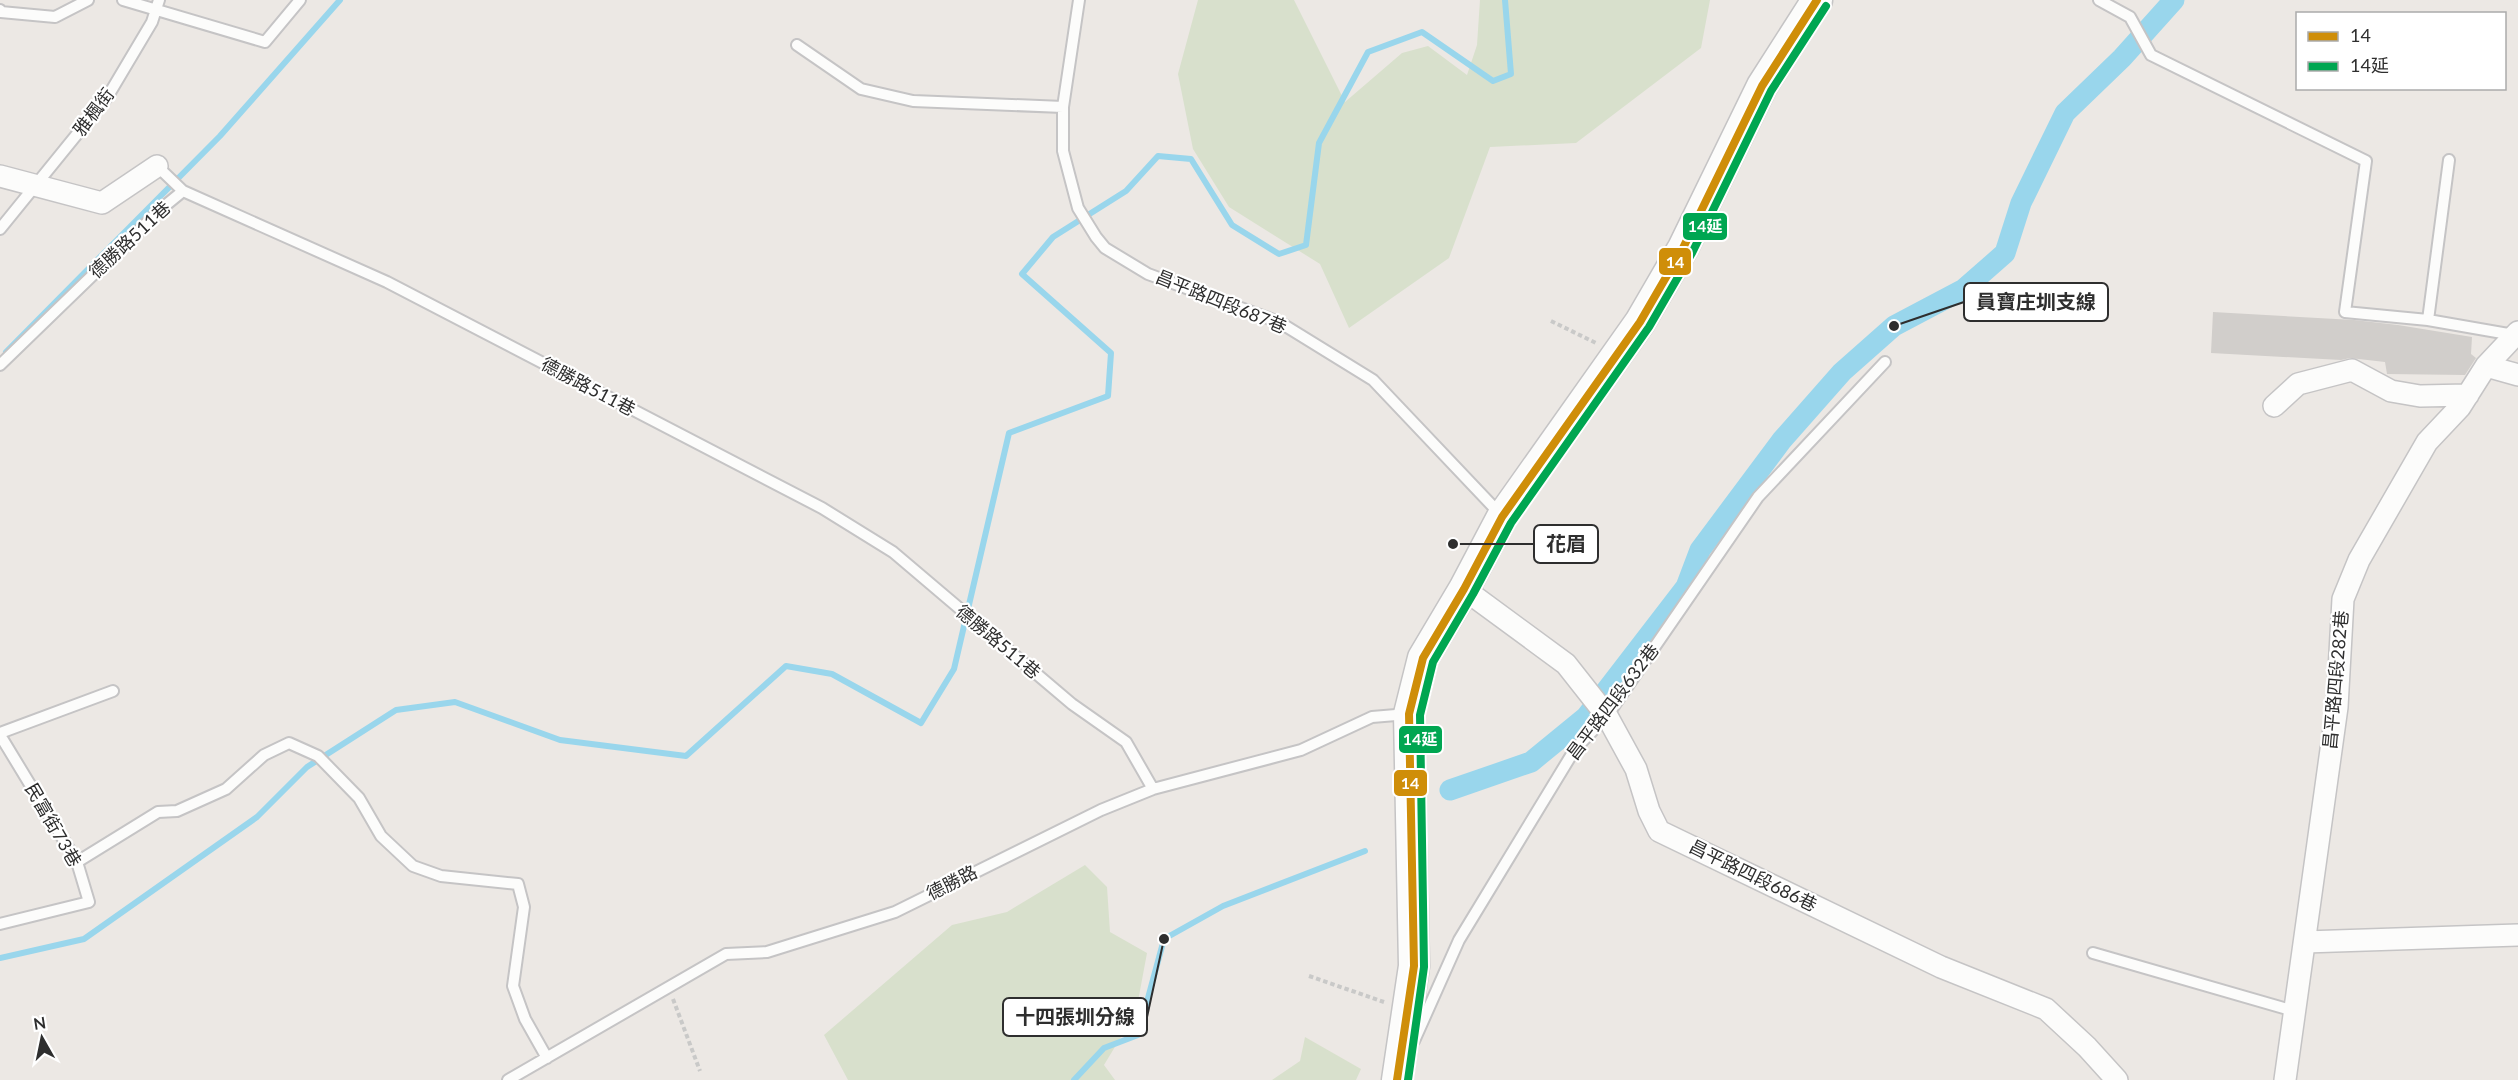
<svg xmlns="http://www.w3.org/2000/svg" width="2518" height="1080" font-family="Lato,'Noto Sans TC',sans-serif">
<style>
.cemetery{fill:#d8e0cc}
.lines{fill:none;stroke-linecap:round;stroke-linejoin:round}
.stream{stroke:#99d6ec;stroke-width:6}
.canal{stroke:#99d6ec;stroke-width:21}
.building{fill:#d1cecb}
.lane-casing{stroke:#c5c4c5;stroke-width:14}
.street-casing{stroke:#c5c4c5;stroke-width:24}
.secondary-casing{stroke:#c5c4c5;stroke-width:33}
.path{stroke:#c9c9c8;stroke-width:4;stroke-dasharray:4.5 3;stroke-linecap:butt}
.lane{stroke:#fcfcfb;stroke-width:10}
.street{stroke:#fcfcfb;stroke-width:21}
.secondary{stroke:#fcfcfb;stroke-width:30}
.bus-1-casing{stroke:#fff;stroke-width:12}
.bus-2-casing{stroke:#fff;stroke-width:12}
.bus-1{stroke:#cf8e09;stroke-width:8}
.bus-2{stroke:#00a651;stroke-width:8}
.labels{text-anchor:middle;stroke-width:4.5;stroke-linejoin:round;paint-order:stroke}
.street-label{font-size:18px;fill:#2e2e2e;stroke:#fff}
.leader{fill:none;stroke:#2e2e2e;stroke-width:2}
.callout-dot{fill:#2e2e2e;stroke:#fff;stroke-width:2}
.callout{fill:#fff;stroke:#2e2e2e;stroke-width:2}
.callout-label{font-size:20px;text-anchor:middle;font-weight:bold;fill:#2e2e2e}
.line-badge{stroke:#fff;stroke-width:2}
.badge-label{font-size:16px;text-anchor:middle;font-weight:bold;fill:#fff}
</style>
<rect width="100%" height="100%" fill="#ece8e4"/>
<path class="cemetery" d="M1198,0H1294L1345,102L1402,53L1428,46L1467,75L1477,45L1480,0H1710L1701,48L1576,143L1490,147L1449,258L1349,328L1320,264L1229,207L1193,149L1178,74Z
M1085,865L1107,887L1110,932L1147,953L1136,1012L1104,1065L1115,1080H848L824,1035L952,925L1007,912Z
M1305,1037L1361,1069L1356,1080H1272L1300,1061Z"/>
<g class="lines">
<path class="stream" d="M6,352L220,136L340,0
M0,958L84,939L257,817L307,767L396,710L455,702L560,740L686,756L786,666L832,674L921,723L954,669L1009,433L1108,396L1111,353L1022,274L1053,237L1126,191L1158,156L1191,159L1232,225L1279,254L1306,245L1319,143L1368,52L1422,32L1493,81L1511,74L1505,0
M1074,1080L1104,1048L1138,1035L1164,939L1223,906L1365,851"/>
<path class="canal" d="M1450,790L1531,762L1586,717L1686,587L1700,550L1782,440L1842,372L1894,326L1964,289L2005,253L2021,203L2065,113L2122,58L2174,0"/>
</g>
<path class="building" d="M2213,312L2354,320L2398,325L2472,337L2471,354L2476,358L2465,375L2387,374L2385,362L2350,358L2341,360L2211,353Z"/>
<g class="lines">
<g class="lane-casing">
<path id="lane" d="M123,0L265,42L300,0
M1079,0L1063,107V151L1078,208L1096,237L1105,248L1148,274L1279,322L1373,380L1502,516
M2099,0L2130,17L2151,55L2366,161L2345,312L2428,320
M0,10L1,12L55,17L88,0
M797,45L861,89L913,101L1063,107
M2449,160L2428,320L2514,335
M157,166L183,191
M0,229L108,96L152,22L159,0
M0,365L161,209L183,191L387,282L822,508L893,552L1072,704L1126,742L1153,789
M0,733L113,691
M0,735L77,862L89,902L0,924
M77,862L158,812L177,811L226,789L264,755L289,743L318,756L359,798L381,836L413,866L441,876L518,884L524,907L513,986L525,1019L547,1058
M2093,953L2294,1011
M1414,1041L1459,940L1575,749L1607,716L1758,497L1885,362
M508,1080L726,954L767,952L895,912L1101,810L1153,789L1301,750L1372,717L1408,714"/>
</g>
<g class="street-casing">
<path id="street" d="M0,176L102,203L157,166
M2486,366L2518,375
M2274,406L2298,384L2352,370L2391,391L2420,396L2468,395
M1464,589L1566,664L1607,716L1636,769L1649,811L1659,831L1941,967L2046,1009L2087,1047L2117,1080
M2305,942L2518,935
M2285,1080L2337,707L2343,599L2359,560L2427,442L2460,407L2486,366L2518,332"/>
</g>
<g class="secondary-casing">
<path id="secondary" d="M1397,1080L1414,966L1409,714L1423,658L1464,589L1502,517L1640,322L1683,248L1762,86L1817,0"/>
</g>
<path class="path" d="M1551,321L1596,343
M1309,976L1384,1002
M673,999L700,1071"/>
<use href="#lane" class="lane"/>
<use href="#street" class="street"/>
<use href="#secondary" class="secondary"/>
<g class="bus-1-casing">
<path id="bus-1" d="M1397,1080L1414,966L1409,714L1423,658L1464,589L1502,517L1640,322L1683,248L1762,86L1817,0"/>
</g>
<g class="bus-2-casing">
<path id="bus-2" d="M1408,1080L1424,967L1420,715L1433,662L1473,594L1511,523L1649,327L1692,253L1771,91L1826,6"/>
</g>
<use href="#bus-1" class="bus-1"/>
<use href="#bus-2" class="bus-2"/>
</g>
<g class="labels">
<g class="street-label">
<text transform="translate(94 112) rotate(-53)" y="6">雅楓街</text>
<text transform="translate(130 240) rotate(-43)" y="6">德勝路511巷</text>
<text transform="translate(1221 302) rotate(22)" y="6">昌平路四段687巷</text>
<text transform="translate(588 387) rotate(28)" y="6">德勝路511巷</text>
<text transform="translate(998 642) rotate(40)" y="6">德勝路511巷</text>
<text transform="translate(2336 680) rotate(-85)" y="6">昌平路四段282巷</text>
<text transform="translate(1613 702) rotate(-53)" y="6">昌平路四段632巷</text>
<text transform="translate(53 825) rotate(60)" y="6">民富街73巷</text>
<text transform="translate(1753 876) rotate(26)" y="6">昌平路四段686巷</text>
<text transform="translate(952 883) rotate(-27)" y="6">德勝路</text>
</g>
</g>
<path class="leader" d="M1894 326L1964 302M1453 544L1534 544M1164 939L1147 1017"/>
<g class="callout-dot">
<circle cx="1894" cy="326" r="6"/>
<circle cx="1453" cy="544" r="6"/>
<circle cx="1164" cy="939" r="6"/>
</g>
<g class="callout">
<rect x="1964" y="283" width="144" height="38" rx="6"/>
<rect x="1534" y="525" width="64" height="38" rx="6"/>
<rect x="1003" y="998" width="144" height="38" rx="6"/>
</g>
<g class="callout-label">
<text x="2036" y="309">員寶庄圳支線</text>
<text x="1566" y="551">花眉</text>
<text x="1075" y="1024">十四張圳分線</text>
</g>
<g class="line-badge">
<rect x="1682" y="212" width="46" height="29" rx="6" fill="#00a651"/>
<rect x="1658" y="247" width="34" height="29" rx="6" fill="#cf8e09"/>
<rect x="1398" y="725" width="45" height="29" rx="6" fill="#00a651"/>
<rect x="1393" y="769" width="35" height="28" rx="6" fill="#cf8e09"/>
</g>
<g class="badge-label">
<text x="1705" y="232">14延</text>
<text x="1675" y="268">14</text>
<text x="1420" y="745">14延</text>
<text x="1410" y="789">14</text>
</g>
<rect x="2296" y="12" width="210" height="78" fill="#ffffff" stroke="#ababab" stroke-width="1.5"/>
<rect x="2308" y="32" width="30" height="9" fill="#cf8e09" stroke="#ababab" stroke-width="1.5"/>
<text x="2350" y="42" font-size="18" fill="#2e2e2e">14</text>
<rect x="2308" y="62" width="30" height="9" fill="#00a651" stroke="#ababab" stroke-width="1.5"/>
<text x="2350" y="72" font-size="18" fill="#2e2e2e">14延</text>
<g transform="translate(42 1038) rotate(351)" stroke="#ffffff" stroke-width="4.5" paint-order="stroke">
<path d="M0-4.5L10 22L0 15L-10 22Z" fill="#2e2e2e"/>
<text y="-9" font-size="16" font-weight="bold" text-anchor="middle" fill="#2e2e2e">N</text>
</g>
</svg>
